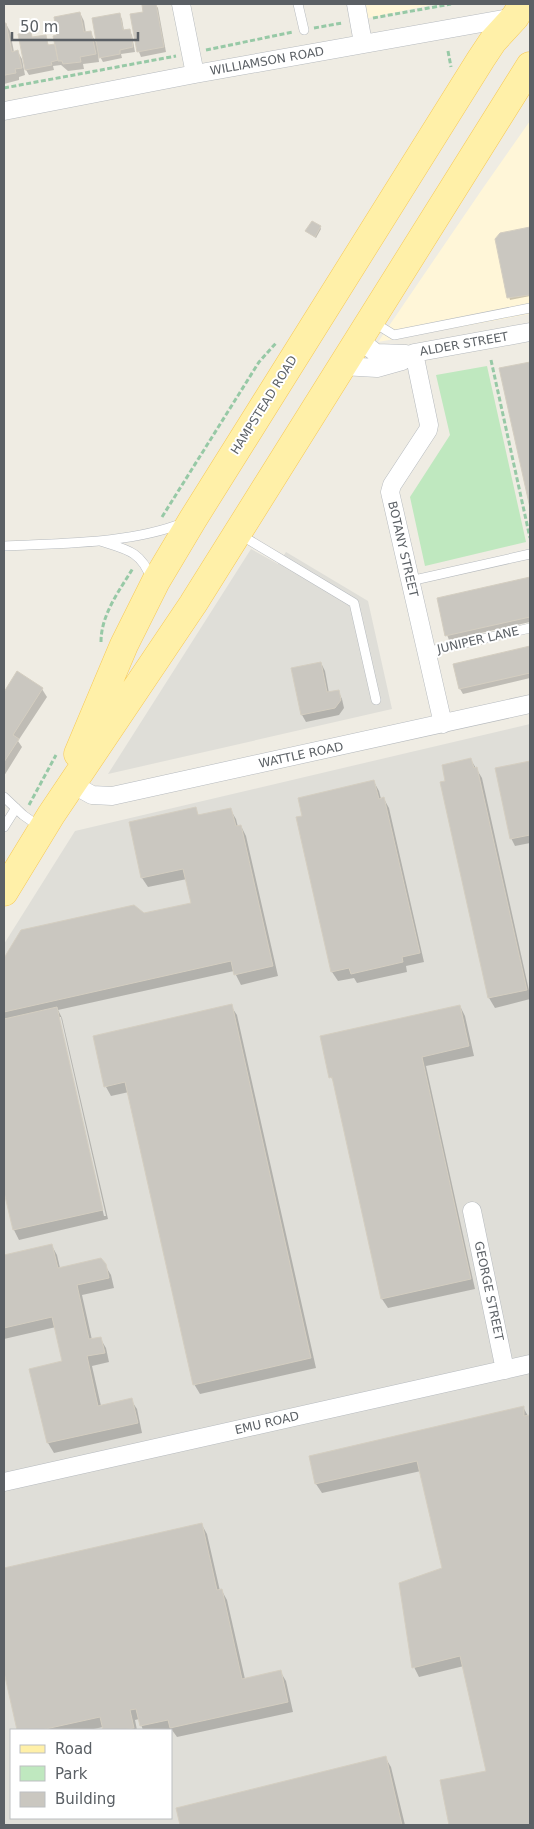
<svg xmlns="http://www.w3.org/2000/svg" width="534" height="1829" font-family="'DejaVu Sans',sans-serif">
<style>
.commercial{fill:#fff6d8}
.industrial{fill:#dfded8;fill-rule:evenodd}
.green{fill:#bfe8bf}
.shadow{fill:#0003;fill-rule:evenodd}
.building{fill:#cac7c0;stroke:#d4cec1}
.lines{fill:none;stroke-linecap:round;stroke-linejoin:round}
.service-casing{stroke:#b6babe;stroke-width:10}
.minor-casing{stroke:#b6babe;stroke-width:19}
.primary-casing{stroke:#f8c953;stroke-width:29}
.path{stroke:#97c9a6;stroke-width:3;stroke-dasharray:5 2.5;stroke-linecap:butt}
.service{stroke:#fff;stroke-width:9}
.minor{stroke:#fff;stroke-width:18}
.primary{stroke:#fff0a8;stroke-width:28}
.labels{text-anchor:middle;stroke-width:4;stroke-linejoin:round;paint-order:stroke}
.street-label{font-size:12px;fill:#5b6065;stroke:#fff}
</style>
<rect width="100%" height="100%" fill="#efece3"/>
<path class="commercial" d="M361,4H435L364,19Z
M530,121V314L378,342L483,188Z"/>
<path class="industrial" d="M251,549L278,564L286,552L368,601L392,709L108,774Z
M530,724V1825H4V944L75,831ZM11,1730H171V1818H11Z"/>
<path class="green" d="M487,366L526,542L425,566L410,497L450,435L436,375Z"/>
<path class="shadow" d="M155,4L158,8L166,52L141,57L139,52L132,15L145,13L143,6Z
M80,13L84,21L86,33L90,32L97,44L119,14L122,19L124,31L129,30L132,35L135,52L121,54L122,58L103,62L98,53L99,62L83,64L84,69L68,71L61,65L53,66L54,70L29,75L26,70L20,35L30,33L33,38L45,36L49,46L54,45Z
M4,24H6L10,31L14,52H18L22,59L25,75L19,77V80L4,84Z
M320,227L321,229L316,238L307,231Z
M530,229V296L510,300L496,240L500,234Z
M530,363V502L501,369Z
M530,579V622L449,640L447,635L439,599Z
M530,647V678L463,694L460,689L454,664Z
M321,663L325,671L329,693L338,691L342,699L344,708L339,715L306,722L302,715Z
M17,673L42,689L47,697L18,741L22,747L4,776V695Z
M471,760L482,778L530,995V999L495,1008L489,998L441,783L447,782Z
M530,762V843L515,846L511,838L496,769Z
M374,782L379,791L381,799H384L389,808L424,962L406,966L407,972L357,983L354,978L338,981L332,972Z
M195,808L199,816L230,809L236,819L238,827L241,826L246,836L278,976L241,985L234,971L58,1010L62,1018L108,1219L19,1240L14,1230L4,1186V960L22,931L144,915L193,904L187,879L148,887L142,878ZM58,1017H61L106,1216H104Z
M231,1006L237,1015L316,1368L200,1394L194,1384L129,1092L111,1096L106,1087Z
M460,1006L465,1016L474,1056L426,1066L475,1289L388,1308L382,1299L335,1084L331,1077Z
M52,1246L57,1255L60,1268L105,1265L111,1275L114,1288L82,1295L92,1340L100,1338L106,1348L109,1362L92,1366L101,1406L131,1400L137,1409L142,1433L54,1453L48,1443L31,1370L64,1362L56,1327L4,1339V1256Z
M523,1407L528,1416H530V1825H450L441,1781L487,1772L464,1666L419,1677L414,1667L444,1569L421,1471L322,1493L316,1484Z
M202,1525L207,1534L220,1591H222L227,1600L245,1679L280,1671L286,1681L293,1712L177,1737L172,1730H143L139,1719L135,1720L137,1730H104L103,1727L89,1730H18L4,1666V1569Z
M385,1757L391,1767L405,1825H181L178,1809Z"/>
<path class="building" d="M156,4L164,47L137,52L130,14L143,12L142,5Z
M80,12L84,32L91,31L96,54L80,57L81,62L63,64L62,61H58L53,36L57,35L54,17Z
M120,13L123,30L130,29L133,47L120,50V54L99,58L92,18Z
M4,23H6L12,52L18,50L22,68L15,69L16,73L5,75L4,77Z
M31,32L32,37L46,35L48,45L55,44L58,60L51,62L52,65L25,70L18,34Z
M312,221L321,226L315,237L305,231Z
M530,227V295L507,298L495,239L500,233Z
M530,362V508L499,368Z
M530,577V617L445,636L437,598Z
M530,646V673L459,689L453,664Z
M321,662L327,692L339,690L341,700L335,708L301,715L291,668Z
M17,671L43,688L13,735L19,739L4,762V692Z
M471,758L474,768L477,767L527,990L488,998L440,782L445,781L442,765Z
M530,761V835L510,839L495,768Z
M374,780L379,799L384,797L420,953L402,957L403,962L351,974L349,968L331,972L296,817L302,816L298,798Z
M196,807L198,815L231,808L236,826L241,825L273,966L234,975L231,961L4,1012V958L21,930L134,905L144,913L191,903L183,869L141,878L129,822Z
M232,1004L311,1358L193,1385L125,1082L104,1087L93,1036Z
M460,1005L469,1046L422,1057L471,1279L381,1299L332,1077L329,1078L320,1036Z
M57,1007L103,1210L13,1230L4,1192V1019Z
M52,1244L58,1268L101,1258L106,1264L109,1278L77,1285L89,1339L101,1337L105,1353L87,1356L98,1406L132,1398L138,1423L47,1443L29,1369L62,1361L52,1317L4,1328V1255Z
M524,1406V1416L530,1415V1825H449L440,1780L486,1771L460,1656L412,1668L399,1583L442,1568L417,1461L315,1484L309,1456Z
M202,1523L217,1590L222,1589L242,1679L281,1670L288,1702L170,1728L168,1720L140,1726L136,1709L130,1710L134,1728L122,1730H103L100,1717L41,1730H17L4,1672V1568Z
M386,1756L402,1825H180L176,1808Z"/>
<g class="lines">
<g class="service-casing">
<path id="service" d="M298,4L304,30
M373,322L394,335L530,308
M239,534L354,603L376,700
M100,541C125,549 142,551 151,579
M4,546C60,543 130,544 183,523
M410,581L530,554
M426,652L530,628
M4,797L23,815L40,827
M4,827L16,808"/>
</g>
<g class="minor-casing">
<path id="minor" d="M181,4L195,74
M356,4L363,43
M4,111L195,74L515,17
M362,334L367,346L376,353L406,354
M414,353L429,425L428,430L392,485L390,492L443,724
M342,366L377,368L402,361L414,353L530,332
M72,784L92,795L112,796L530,704
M472,1211L505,1370
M4,1482L530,1364"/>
</g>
<g class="primary-casing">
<path id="primary" d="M78,754L124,645L156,581L193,519L481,59L493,41L515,17L523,4
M4,892L51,815L193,604L530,66"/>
</g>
<path class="path" d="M373,18L451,4
M314,28L342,23
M206,50L293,32
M448,51L451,67
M4,88L176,56
M491,360L530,538
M162,517L259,362L276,343
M101,642C101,614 120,590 133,568
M29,805L56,755"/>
<use href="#service" class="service"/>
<use href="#minor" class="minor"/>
<use href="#primary" class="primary"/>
</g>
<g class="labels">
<g class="street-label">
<text transform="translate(267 61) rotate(-10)" y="4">WILLIAMSON ROAD</text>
<text transform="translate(464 344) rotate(-10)" y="4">ALDER STREET</text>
<text transform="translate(264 405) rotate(-58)" y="4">HAMPSTEAD ROAD</text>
<text transform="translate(403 549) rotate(77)" y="4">BOTANY STREET</text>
<text transform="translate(478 640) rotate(-13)" y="4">JUNIPER LANE</text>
<text transform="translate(301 755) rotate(-12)" y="4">WATTLE ROAD</text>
<text transform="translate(489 1291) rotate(78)" y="4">GEORGE STREET</text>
<text transform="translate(267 1423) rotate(-13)" y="4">EMU ROAD</text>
</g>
</g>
<rect width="534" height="1829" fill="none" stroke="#5b6065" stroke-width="10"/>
<rect x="10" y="1729" width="162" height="90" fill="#ffffff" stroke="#bdbfc1"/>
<rect x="20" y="1745" width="25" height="8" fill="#fff0a8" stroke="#bdbfc1"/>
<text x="55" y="1754" font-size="15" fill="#5b6065">Road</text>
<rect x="20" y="1766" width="25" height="15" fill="#bfe8bf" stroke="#bdbfc1"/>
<text x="55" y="1779" font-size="15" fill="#5b6065">Park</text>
<rect x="20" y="1792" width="25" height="15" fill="#cac7c0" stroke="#bdbfc1"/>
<text x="55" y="1804" font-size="15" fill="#5b6065">Building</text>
<path d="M12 32v8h126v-8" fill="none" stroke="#5b6065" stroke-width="2.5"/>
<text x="20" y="32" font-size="15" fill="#5b6065" stroke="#ffffff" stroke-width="4" paint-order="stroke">50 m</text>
</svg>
